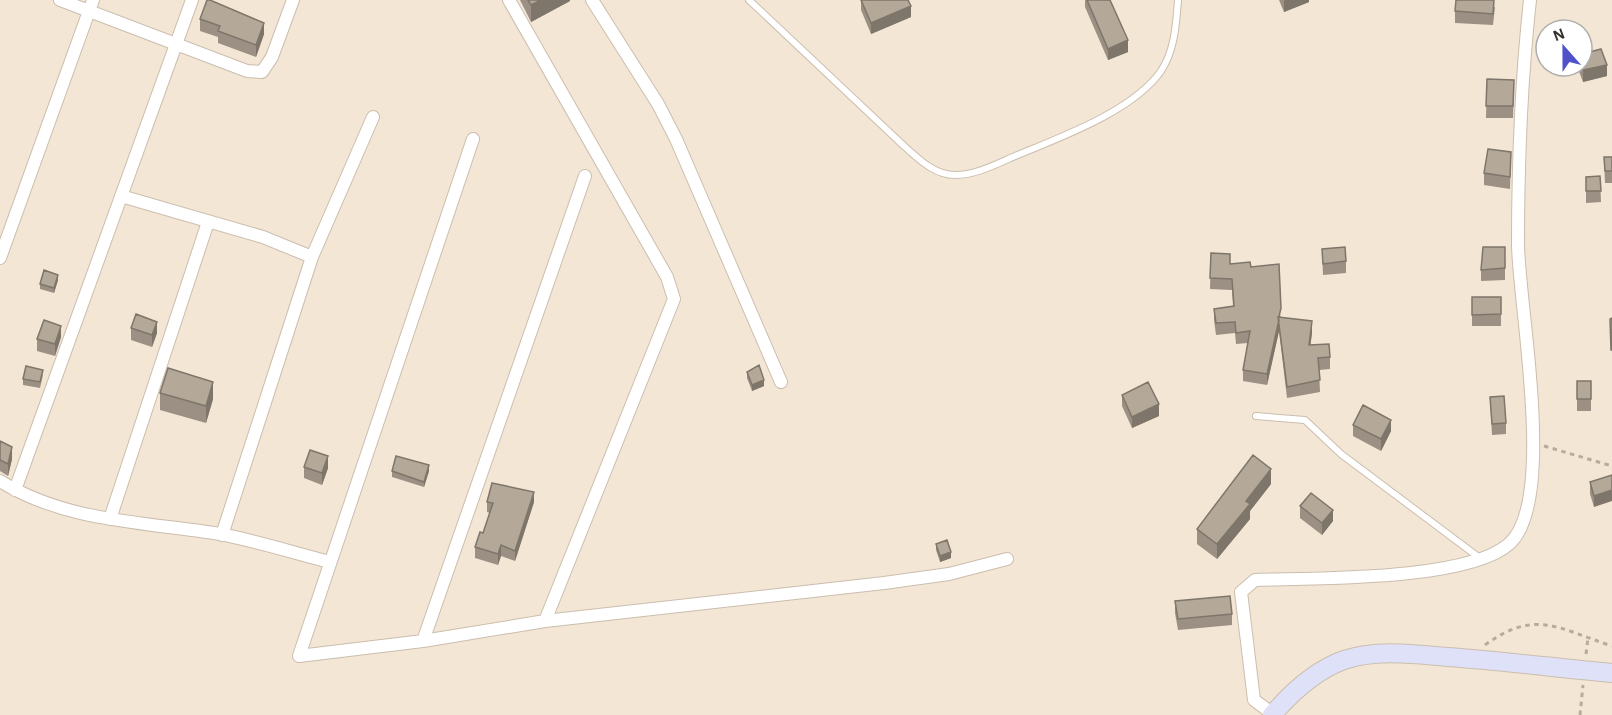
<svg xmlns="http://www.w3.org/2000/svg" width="1612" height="715" font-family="'Alegreya Sans',sans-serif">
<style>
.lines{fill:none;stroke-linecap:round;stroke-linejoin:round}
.lane-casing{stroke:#cbbeae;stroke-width:8}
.street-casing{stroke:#cbbeae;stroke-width:14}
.secondary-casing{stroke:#cbbeae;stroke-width:20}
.path{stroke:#b6ac9e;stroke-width:3;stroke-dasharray:4.5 4.5;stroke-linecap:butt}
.lane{stroke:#fff;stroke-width:6}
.street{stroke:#fff;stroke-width:12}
.secondary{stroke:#dee1f8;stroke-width:18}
.wall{fill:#9b9083}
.shaded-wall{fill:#7e766a}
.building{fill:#b4a898;stroke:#7e766a;stroke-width:1.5}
</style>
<rect width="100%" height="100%" fill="#f3e6d5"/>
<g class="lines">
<g class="lane-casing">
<path id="lane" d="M749,0L904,146C919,159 934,175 955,175C978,175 1000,162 1020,154C1064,136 1134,110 1161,71C1175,50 1176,24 1178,0
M1256,416L1305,420L1341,454L1481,559"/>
</g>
<g class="street-casing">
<path id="street" d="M60,0L247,71L262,72L272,57L293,0
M509,0L667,277L674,299L545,621
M592,0L658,104L676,139L781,382
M473,139L299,656L423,641L545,621L884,583L949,574L1007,559
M121,196L263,237L312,257
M0,258L93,0
M0,481C66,522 145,522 220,534C257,541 294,553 330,562
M15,490L192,0
M110,519L208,222
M222,535L312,257L373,117
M423,641L585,176
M1273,714L1254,700L1241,592L1255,580C1313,578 1467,581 1509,544C1557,502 1519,308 1518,245C1518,164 1521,81 1530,0"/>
</g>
<g class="secondary-casing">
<path id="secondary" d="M1272,715C1291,693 1316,670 1344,660C1376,649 1414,654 1448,657C1503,661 1557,668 1612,673"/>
</g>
<path class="path" d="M1544,446L1612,466
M1485,645C1536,608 1559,629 1612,646
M1586,654L1588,638
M1580,715L1583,685"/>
<use href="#lane" class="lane"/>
<use href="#street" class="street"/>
<use href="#secondary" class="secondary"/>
</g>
<path class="wall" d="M520,0H570V1L531,22Z
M861,0H908L911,17L871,34L861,10Z
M1085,0H1110L1128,52L1108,60L1085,7Z
M1279,0H1309V2L1284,12Z
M1495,7L1493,25L1455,23V11Z
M200,19L264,34L256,57L218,43V37L200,31Z
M1577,66H1582L1607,76L1583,82Z
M1487,79L1514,91L1513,118H1486Z
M1511,152L1510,189L1484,185V173Z
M1604,157H1612V183H1605Z
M1600,176L1601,202L1586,203V177Z
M1505,247V280L1481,281V270Z
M1322,249L1346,261V273L1323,275Z
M1211,253L1230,264L1251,267L1281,317L1312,333L1310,345L1330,357V369L1319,370L1320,392L1287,398L1279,331L1267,385L1243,381V370L1248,343L1236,344L1235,333L1216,335L1214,320V309L1233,306L1232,290L1210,289Z
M58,280L54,293L40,289V284Z
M1472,297H1501V326H1472Z
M131,328L157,333L152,347L131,340Z
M61,337L55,356L37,351V339Z
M747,372L764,386L752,391L747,378Z
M43,375L40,388L23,385V379Z
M1577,381H1591V411H1577Z
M160,393L213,399L206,423L160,410Z
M1122,395L1159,416L1132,428L1122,406Z
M1490,397L1506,423V434L1492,435Z
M1353,425L1391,431L1381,451L1353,436Z
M0,441L12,459L8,476L0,471Z
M304,467L328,468L322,485L304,478Z
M392,471H429L424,487L392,477Z
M1612,475L1594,507L1590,494V482Z
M1271,484L1250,511V519L1217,559L1197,544V529Z
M487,502H534L515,561L501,556L498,565L475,558V547L483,533L490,513L487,512Z
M1300,506L1333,521L1322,535L1300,518Z
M936,544L951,558L940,562L936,550Z
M1175,601L1232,614V625L1178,630L1175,613Z"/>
<path class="shaded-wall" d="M541,0H570V1L531,22V5Z
M1285,0H1309V2L1284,12V1Z
M911,6V17L871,34V23Z
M264,23V34L256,57V45Z
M1128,40V52L1108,60V49Z
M1607,65V76L1583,82V70Z
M58,275V280L54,293V288Z
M1278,321L1279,331L1267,385V374Z
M1312,321V333L1309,357V345Z
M157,322V333L152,347V335Z
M61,326V337L55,356V344Z
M764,380V386L752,391V385Z
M213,382V399L206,423V406Z
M1159,404V416L1132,428V417Z
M1391,420V431L1381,451V439Z
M12,447V459L8,476V464Z
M328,456V468L322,485V473Z
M429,465V471L424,487V482Z
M1271,469V484L1250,511V519L1217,559V544L1246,501Z
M1612,490V501L1594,507V496Z
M534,492V502L515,561V551Z
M1333,510V521L1322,535V523Z
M501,545V556L498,565V554Z
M951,552V558L940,562V556Z"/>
<path class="building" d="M207,0H210L264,23L256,45L218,31L220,26L200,19Z
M528,0H541L531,5Z
M861,0H908L911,6L871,23Z
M1087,0H1110L1128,40L1108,49Z
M1456,0H1494L1493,14L1455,11Z
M1601,49L1607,65L1583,70L1581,66H1582V54Z
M1487,79L1514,80L1513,106H1486Z
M1488,149L1511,152L1510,177L1484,173Z
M1604,157H1612V171H1605Z
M1600,176L1601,191H1586V177Z
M1345,247L1346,261L1323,264L1322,249Z
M1483,247H1505V268L1481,270Z
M1211,253L1230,254V264L1250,262L1251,267L1279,264L1281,308L1279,317H1278L1279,320L1267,374L1243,370L1250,331L1236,333L1235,322L1216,323L1214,309L1234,306L1232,279L1210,278Z
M44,270L58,275L54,288L40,284Z
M1472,297H1501V314L1472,315Z
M136,314L157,322L152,335L131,328Z
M1278,317L1312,321L1309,345L1329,344L1330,357L1318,358L1320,380L1287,387Z
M1612,318V350H1611L1610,319Z
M44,320L61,326L55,344L37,339Z
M759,365L764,380L752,385L747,372Z
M26,366L43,370L40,382L23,379Z
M168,368L213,382L206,406L160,393Z
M1577,381H1591V399H1577Z
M1148,382L1159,404L1132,417L1122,395Z
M1504,396L1506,423L1492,424L1490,397Z
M1363,405L1391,420L1381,439L1353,425Z
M0,441L12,447L8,464L0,460Z
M310,450L328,456L322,473L304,467Z
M1253,455L1271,469L1246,501L1250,504L1217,544L1197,529Z
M396,456L429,465L424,482L392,471Z
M1612,475V490L1594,496L1590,482Z
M492,483L534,492L515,551L501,545L498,554L475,547L480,532L483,533L493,503L487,502Z
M1311,493L1333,510L1322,523L1300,506Z
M947,540L951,552L940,556L936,544Z
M1230,596L1232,614L1178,619L1175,601Z"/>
<g transform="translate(1564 48) rotate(339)"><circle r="28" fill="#ffffff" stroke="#afadaa" stroke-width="1.5"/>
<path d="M0-4.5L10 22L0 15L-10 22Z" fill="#4f52c9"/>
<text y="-9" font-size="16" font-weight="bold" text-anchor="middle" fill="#36322b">N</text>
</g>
</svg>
